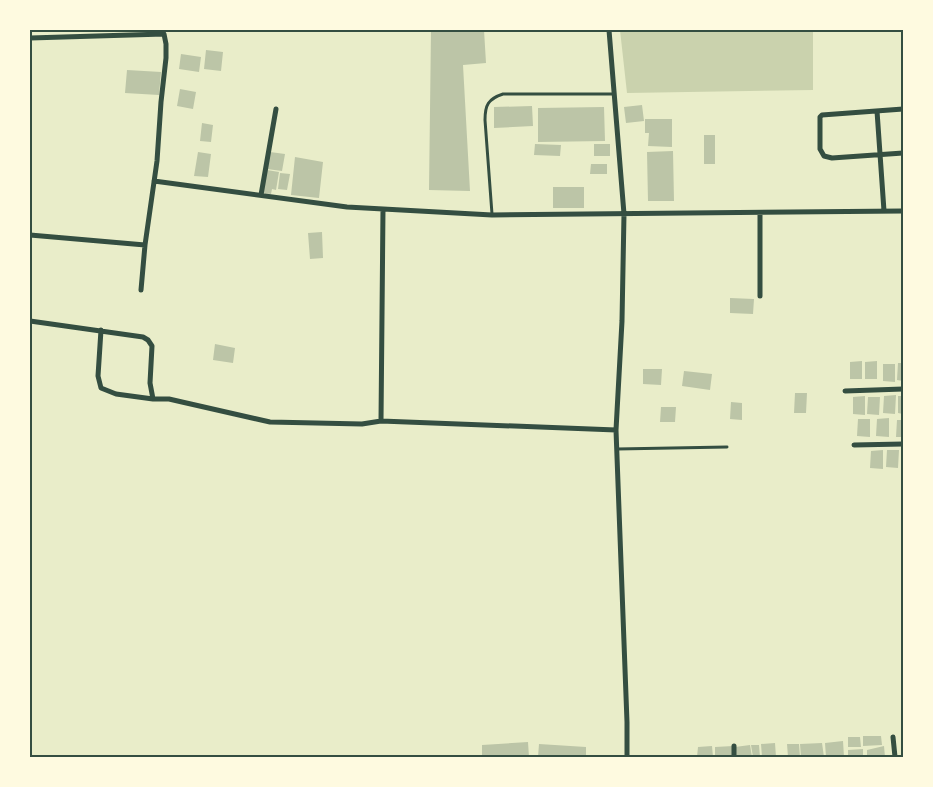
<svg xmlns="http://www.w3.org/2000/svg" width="933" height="787" font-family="'Asap Condensed',sans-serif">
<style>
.green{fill:#cad2ad}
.building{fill:#bcc5a7}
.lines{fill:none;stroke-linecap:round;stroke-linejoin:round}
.service{stroke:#344e41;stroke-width:3}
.minor{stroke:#344e41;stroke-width:5}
.neatline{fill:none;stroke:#344e41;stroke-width:2}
</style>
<rect width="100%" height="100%" fill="#e9edc9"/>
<path class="green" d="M620,30H813V90L627,93Z"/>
<path class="building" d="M431,30H484L486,63L463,65L470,191L429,190Z
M206,50L223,52L221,71L204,69Z
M181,54L201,57L199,72L179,69Z
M127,70L161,72L159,95L125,93Z
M180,89L196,92L193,109L177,106Z
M642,105L644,121L626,123L624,107Z
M532,106L533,126L494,128V107Z
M604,107L605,141L538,142V108Z
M645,119H672V147L648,146L649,133H645Z
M202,123L213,125L211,142L200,141Z
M704,135H715V164H704Z
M535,144L561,145L560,156L534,155Z
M594,144H610V156H594Z
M673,151L674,201H648L647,152Z
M198,152L211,154L208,177L194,176Z
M270,152L285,154L282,171L267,169Z
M295,157L323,162L319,198L291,195Z
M591,164H607V174H590Z
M267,170L279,172L276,190L272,189L271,194L263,193Z
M280,173L290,174L287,190L278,189Z
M553,187H584V208H553Z
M322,232L323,258L310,259L308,233Z
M730,298L754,299L753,314L730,313Z
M215,344L235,348L233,363L213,360Z
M862,361V379H850V362Z
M877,361V379H865V362Z
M898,363H903V381L897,380Z
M883,364H895V382L883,381Z
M643,369H662L661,385L643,384Z
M684,371L712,374L710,390L682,386Z
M795,393H807L806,413H794Z
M896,395L895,414L883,413L884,396Z
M865,396V415L853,414V397Z
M898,396H903V414L898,413Z
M868,397H880L879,415L867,414Z
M731,402L742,403V420L730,419Z
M661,407H676L675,422H660Z
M889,418V437L876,436L877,419Z
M858,419H870V437L857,436Z
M897,420H903V437H896Z
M883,450V469L870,468L871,451Z
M887,450H899L898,468L886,467Z
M863,736H881L882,745L863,746Z
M848,737H860L861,747H848Z
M843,741L844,757H826L825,743Z
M528,742L529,757H482V745Z
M775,743L776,757H762L761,744Z
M822,743L824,757H801L800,744Z
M539,744L586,747V757H538Z
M787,744H799L800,757H788Z
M750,745L752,757H736L735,747Z
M751,745H759L760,757H753Z
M712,746L713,757H697L698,747Z
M733,746L734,757H715V747Z
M884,746L885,757H867V750Z
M863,749V757H848V750Z"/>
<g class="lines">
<path class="service" d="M492,214L485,120C485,105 488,99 503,94H614
M617,449L727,447"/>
<path class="minor" d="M609,30L624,214L622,321L616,430L627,722V757
M30,38L164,34L166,44V58L161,102L157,161L145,245L141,290
M903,109L822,115L820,117V149L824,156L832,158L903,153
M877,111L884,211
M154,181L347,207L492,215L903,211
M261,195L276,109
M30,235L145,245
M760,296V213
M30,321L143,337L148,340L152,346L150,383L153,399H169L182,402L270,422L362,424L381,421L616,430
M101,330L98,376L101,388L116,394L153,399
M845,391L903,389
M381,421L383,209
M854,445L903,444
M893,737L895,757
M734,746V757"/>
</g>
<rect width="933" height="787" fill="none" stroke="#fefae0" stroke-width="62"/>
<rect x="31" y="31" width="871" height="725" class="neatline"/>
</svg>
